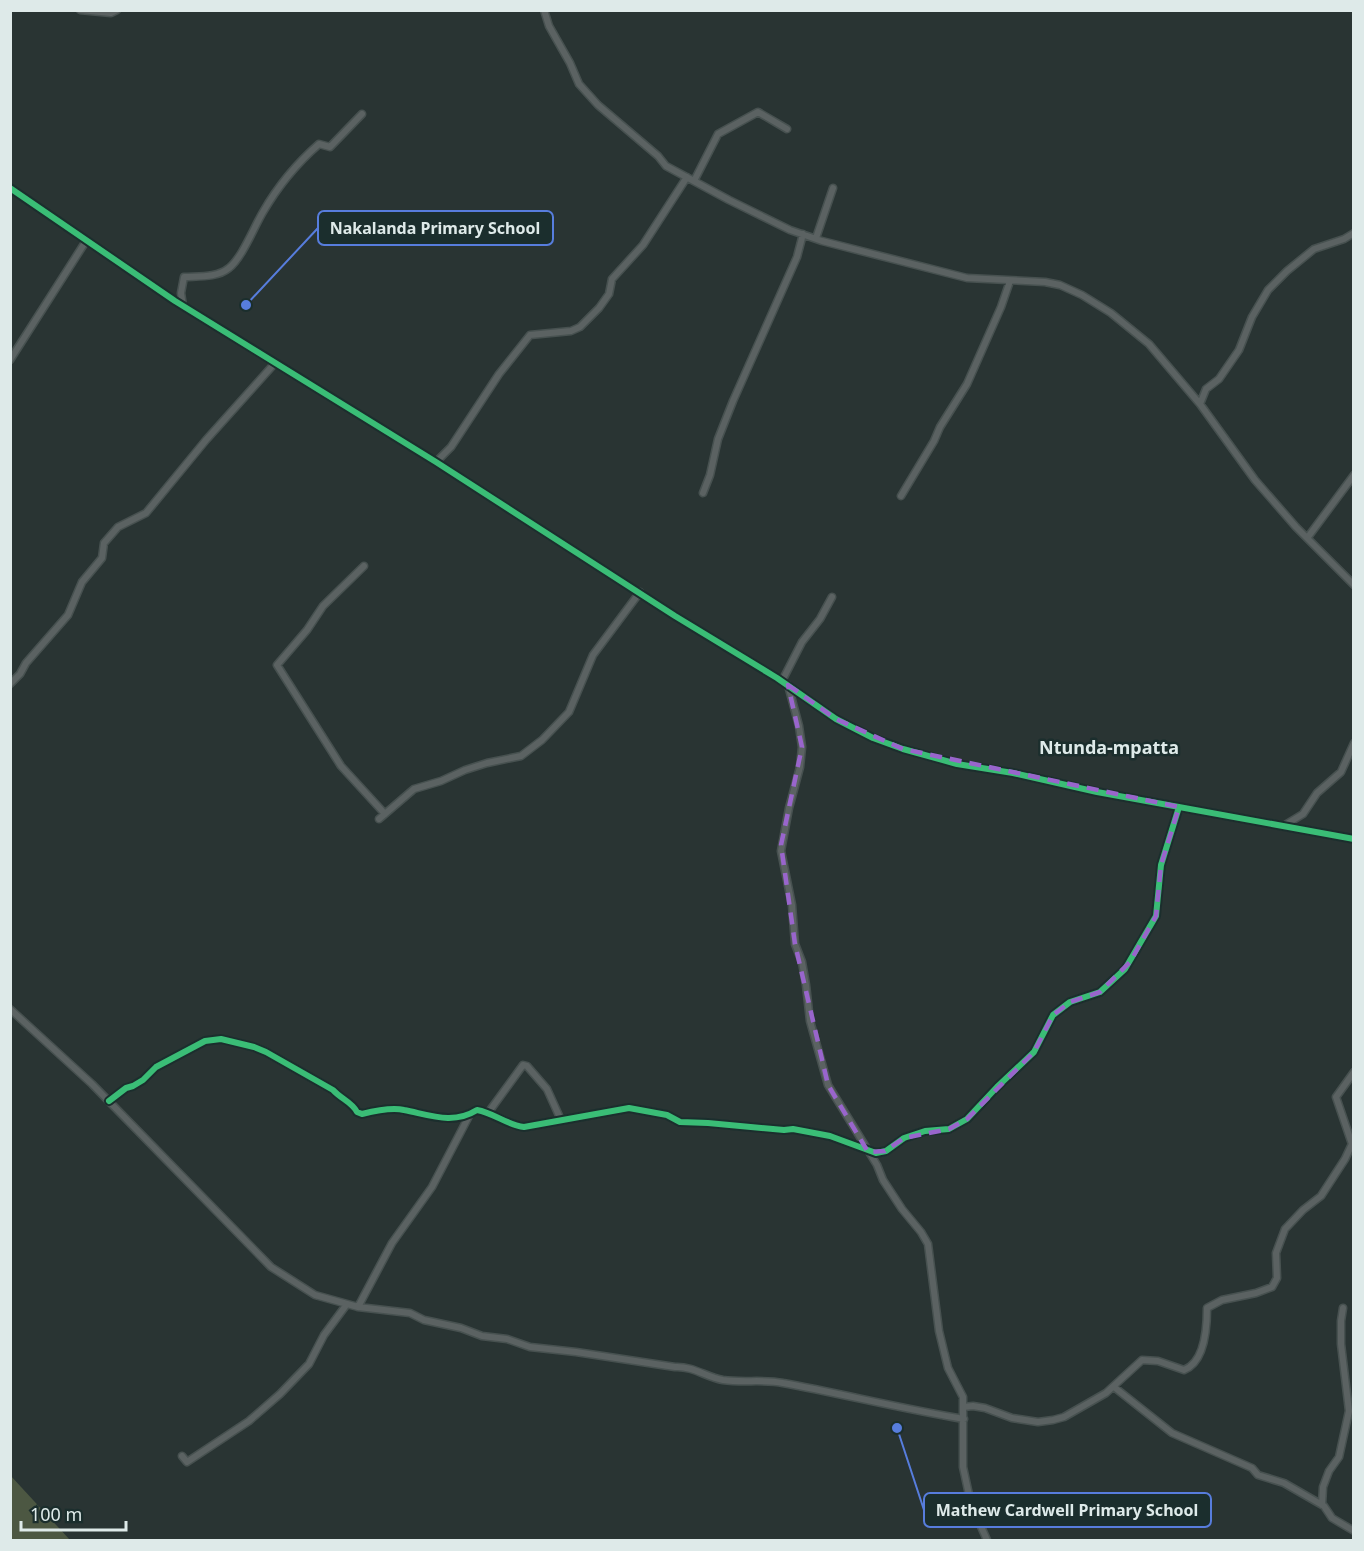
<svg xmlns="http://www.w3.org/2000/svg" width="1364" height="1551" font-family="'Noto Sans',sans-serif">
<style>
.green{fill:#4c5742}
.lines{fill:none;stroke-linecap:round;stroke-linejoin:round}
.street-casing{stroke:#475150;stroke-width:9}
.street{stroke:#5b6262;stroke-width:6}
.cycleway-casing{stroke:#1b2e2d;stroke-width:10}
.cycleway{stroke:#3abd76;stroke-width:6}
.marked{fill:none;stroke:#9965cc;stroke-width:4.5;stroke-dasharray:12 8;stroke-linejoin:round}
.labels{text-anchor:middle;stroke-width:5;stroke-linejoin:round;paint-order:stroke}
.quarter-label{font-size:18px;font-weight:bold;fill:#deeae9;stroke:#1b2e2d}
.leader{fill:none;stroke:#577ddd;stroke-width:2}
.callout-dot{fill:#577ddd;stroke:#1b2e2d;stroke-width:2}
.callout{fill:#1b2e2d;stroke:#577ddd;stroke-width:2}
.callout-label{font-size:16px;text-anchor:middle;font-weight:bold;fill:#deeae9}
</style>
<rect width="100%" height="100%" fill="#293433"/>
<path class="green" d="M10,1475L70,1540H11Z"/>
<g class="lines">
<g class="street-casing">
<path id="street" d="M80,10L111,13L117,10
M544,10L549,26L570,63L579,84L598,105L658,156L666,166L729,200L790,230L822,241L967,278L1045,282L1060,285L1082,295L1111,313L1149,344L1200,404L1255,480L1296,527L1354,585
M694,181L718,134L758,112L787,129
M10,188L175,301L436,462L675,616L777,678L836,719L873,738L903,749L957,764L1013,773L1097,792L1354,839
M816,238L833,188
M183,306L181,293L184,277C198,276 217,278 229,268C242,258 254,227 263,212C278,186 296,164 319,144L330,147L362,114
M10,360L86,241
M1200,404L1206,389L1219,379L1239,350L1252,317L1268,290L1287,271L1314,249L1344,239L1354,233
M436,462L451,447L499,374L530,335L571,331L580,327L599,308L609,294L612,279L643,245L687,177
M703,493L710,475L718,439L733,401L797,257L803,234
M901,496L934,441L940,427L967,384L1001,307L1010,281
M1308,537L1354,475
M364,566L323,606L307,630L277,665L341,766L385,814
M782,681L802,642L820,619L832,597
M10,684L20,674L26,663L68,615L82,582L102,558L104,543L118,527L146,513L206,440L275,363
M788,685L799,726L802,747L800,767L789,808L781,851L792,905L795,944L802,962L806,985L810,1021L828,1085L877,1165L883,1180L902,1209L921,1232L928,1244L939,1331L948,1368L963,1397V1467L971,1504L987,1540
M379,819L414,789L441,781L465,770L487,763L521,756L542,740L569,712L593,655L640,592
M1285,825L1303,814L1317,793L1341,772L1354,743
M10,1009L92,1084L271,1267L315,1295L358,1307L410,1313L424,1320L461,1328L482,1336L507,1339L530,1347L576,1352L675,1367C693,1366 706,1377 723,1380C743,1383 764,1379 783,1383C843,1394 903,1409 964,1419
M109,1101L126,1088L133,1086L143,1080L156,1067L205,1041L221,1039L254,1047L266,1052L333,1090C341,1099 352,1102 357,1112L362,1114C374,1111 391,1107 404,1110C430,1115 453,1125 477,1110C494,1113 507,1125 524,1127L629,1108L667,1115L680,1122L708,1123L784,1130L793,1129L830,1136L876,1153L886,1151L904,1138L925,1131L949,1129L967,1119L997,1087L1034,1052L1053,1015L1070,1002L1100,992L1125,969L1156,916L1161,865L1179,807
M488,1113L523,1065L527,1066L547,1089L561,1120
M358,1307L392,1243L432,1187L469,1116
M1114,1387L1172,1433L1252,1468L1258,1475L1284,1483L1324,1506L1332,1518L1354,1531
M963,1407L973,1406L985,1408L1012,1418L1038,1422L1053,1420L1064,1417L1106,1393L1142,1360L1158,1361L1184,1370C1205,1362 1207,1327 1207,1308L1222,1300L1256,1293L1272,1287L1277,1278L1276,1253L1285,1229L1303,1210L1321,1196L1345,1159L1352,1144L1336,1097L1354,1072
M182,1456L187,1462L249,1421L280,1394L309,1364L324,1335L347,1304
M1322,1505L1323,1487L1329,1471L1339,1457L1349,1411L1341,1344V1321L1343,1308"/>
</g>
<use href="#street" class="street"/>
<g class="cycleway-casing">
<path id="cycleway" d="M10,188L175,301L436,462L675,616L777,678L836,719L873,738L903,749L957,764L1013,773L1097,792L1354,839
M109,1101L126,1088L133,1086L143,1080L156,1067L205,1041L221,1039L254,1047L266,1052L333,1090C341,1099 352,1102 357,1112L362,1114C374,1111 391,1107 404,1110C430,1115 453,1125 477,1110C494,1113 507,1125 524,1127L629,1108L667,1115L680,1122L708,1123L784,1130L793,1129L830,1136L876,1153L886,1151L904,1138L925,1131L949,1129L967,1119L997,1087L1034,1052L1053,1015L1070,1002L1100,992L1125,969L1156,916L1161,865L1179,807"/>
</g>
<use href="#cycleway" class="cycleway"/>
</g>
<path class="marked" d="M788,685L836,719L903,749L1179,807L1161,865L1156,916L1130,962L1100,992L1070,1002L1053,1015L1034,1052L967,1119L949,1129L904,1138L885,1151L868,1152L828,1085L795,944L781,845L802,747Z"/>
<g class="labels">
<g class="quarter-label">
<text x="1109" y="754">Ntunda-mpatta</text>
</g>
</g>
<path class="leader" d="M246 305L318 228M897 1428L924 1510"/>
<g class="callout-dot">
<circle cx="246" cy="305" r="6"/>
<circle cx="897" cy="1428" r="6"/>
</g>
<g class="callout">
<rect x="318" y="211" width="235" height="34" rx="6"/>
<rect x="924" y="1493" width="287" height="34" rx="6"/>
</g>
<g class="callout-label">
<text x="435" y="234">Nakalanda Primary School</text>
<text x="1067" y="1516">Mathew Cardwell Primary School</text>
</g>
<rect width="1364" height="1551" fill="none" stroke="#deeae9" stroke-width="24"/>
<path d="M21 1521v9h105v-9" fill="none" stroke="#deeae9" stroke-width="3"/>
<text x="30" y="1521" font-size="18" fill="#deeae9" stroke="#1b2e2d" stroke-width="4.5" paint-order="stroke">100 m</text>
</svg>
